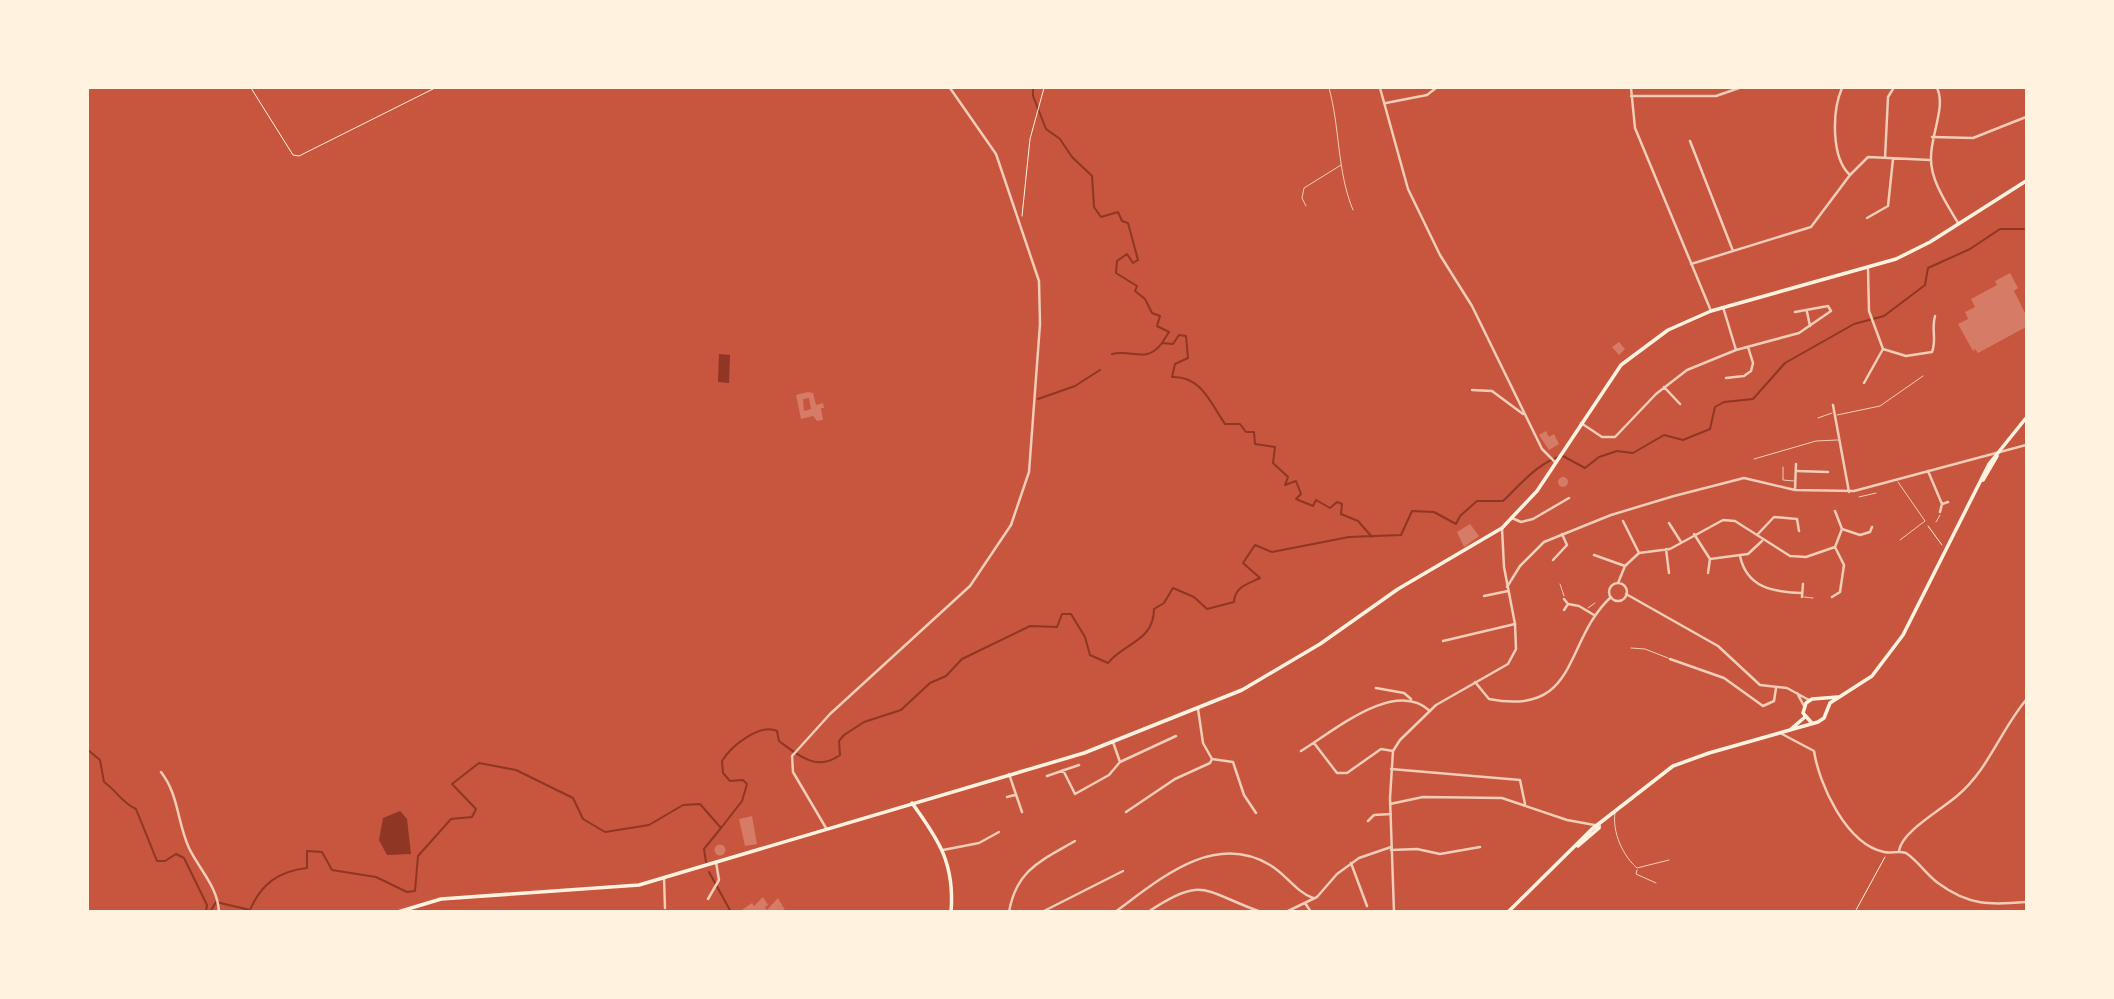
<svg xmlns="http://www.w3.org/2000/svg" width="2114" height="999" font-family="'IBM Plex Sans',sans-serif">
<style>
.water{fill:#8f3625}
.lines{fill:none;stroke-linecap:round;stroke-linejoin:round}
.stream{stroke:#8f3625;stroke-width:2}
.building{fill:#d67c66;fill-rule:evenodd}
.path{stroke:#fff3e0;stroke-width:1}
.service{stroke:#f1ccb7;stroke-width:1}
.minor{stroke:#f1ccb7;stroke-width:2.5}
.tertiary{stroke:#f1ccb7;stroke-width:2.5}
.secondary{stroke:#fff3e0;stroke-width:3.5}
.trunk{stroke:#fff3e0;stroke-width:3.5}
</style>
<rect width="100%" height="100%" fill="#c8553d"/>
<path class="water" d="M719,354L730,355L729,383L718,382Z
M400,811L407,819L411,854L387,855L379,840L383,818Z"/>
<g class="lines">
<path class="stream" d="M1033,88V96L1046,129L1060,139L1072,157L1092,176L1094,207L1101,217L1118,212L1122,221L1128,223L1138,260L1133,263L1127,254L1117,261L1116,273L1137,286L1135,291L1145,299L1152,313L1160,316L1157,326L1169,332L1162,343L1173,344L1179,335L1186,336L1188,358L1175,364L1172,377C1201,376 1210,402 1225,424H1240L1246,432H1254L1255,444L1275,447L1273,463L1288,477L1285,485L1296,481L1301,494L1296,499L1313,506L1316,500L1330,508L1337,502L1342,504L1341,514L1358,521L1372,537
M1112,354C1131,349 1147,364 1162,343
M1038,399L1075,386L1100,370
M88,750L100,760L104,782C117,791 121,802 136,809L157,861H165L176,854L184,858L207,905L206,912
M706,862L704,849L721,828
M709,872L731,912
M210,912L216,902L250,910C261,884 279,871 307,868V851L322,852L332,870L376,877L407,892L415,891L418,856L451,819L472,817L476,809L452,784L479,763L516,770L573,798L583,819L605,832L649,825L683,805L700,804L721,828L742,801L747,784L743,780L730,781L723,773L722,761C731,746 760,723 777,731L779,741C799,756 817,772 840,755L839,741L844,735L864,722L901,710L930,683L946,676L962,659L1030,626L1057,627L1062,614H1071L1085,637L1090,655L1108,663C1124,643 1154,641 1154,609L1164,603L1173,588L1194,597L1207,609L1234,602C1235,586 1248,584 1260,578L1243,563L1255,545L1272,552L1349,537L1401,535L1412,511L1434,512L1456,524L1460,516L1477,501H1503C1520,485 1539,461 1563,456L1585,468L1599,457L1617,451L1633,453L1664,435L1683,440L1710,429L1715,407L1724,402L1753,399L1785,363L1854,324L1884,316L1925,285L1928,268L1970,249L2000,229H2024"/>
</g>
<path class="building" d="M2010,273L2018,288L2014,291L2026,315V327L1978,353L1975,349L1973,351L1958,324L1968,319L1965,312L1975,307L1971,299L1997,285L1995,281Z
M1619,342L1625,349L1619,355L1612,347Z
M808,392L813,393L816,405L823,403L824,408H821L823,420L817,421L813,416L801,419L796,395ZM809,398L811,409L804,411L803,399Z
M1546,431L1549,437L1554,434L1559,444L1549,450L1539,435Z
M1558 482a5 5 0 1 1 10 0a5 5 0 1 1-10 0Z
M1470,524L1479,536L1464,547L1457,532Z
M752,816L757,844L745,846L739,819Z
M714.5 850a5.5 5.5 0 1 1 11 0a5.5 5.5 0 1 1-11 0Z
M763,897L768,905L765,907L767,910L778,898L786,912H739L752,903L754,906Z"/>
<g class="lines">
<path class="path" d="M251,88L293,155L299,156L435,88
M1022,216L1030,139L1044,88
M1928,526L1942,545
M1855,912L1885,857"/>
<path class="service" d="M1329,88C1340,127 1337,172 1353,210
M1306,206L1302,198L1304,188L1341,165
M1837,415L1880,406L1923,376
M1818,418L1832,413
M1754,459L1816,441L1838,440
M1783,467V480L1794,481
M1898,482L1925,521L1900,540
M1859,497L1876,493
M1936,522L1940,515
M1560,584L1564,596
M1804,597L1813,598
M1588,608L1595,603
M1631,648L1645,649L1668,658
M1615,813C1612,832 1623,856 1637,868L1669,860
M1637,870L1636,874L1656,883"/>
<path class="minor" d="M1380,88L1408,189L1440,255L1472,306L1542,449L1555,462
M1631,88L1635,128L1711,311
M1842,88C1832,111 1831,158 1850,175
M1937,88C1946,106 1931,135 1931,157C1930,180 1947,204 1958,223
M1631,96H1716L1739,88
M1386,103L1427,95L1436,88
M1932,137L1973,138L2026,117
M1690,141L1733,251
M1885,158L1888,97L1893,89
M1867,218L1888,206L1893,159
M1691,264L1811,227L1850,175L1868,157L1930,160
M1868,268L1869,311L1883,349L1906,356L1932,352C1937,339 1931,329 1935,316
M1723,307L1736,350
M1807,312L1810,326
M1726,378L1744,376L1751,371L1753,363L1748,347
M1864,383L1883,349
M1664,387L1680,404
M1472,390L1492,391L1523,414
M1833,405L1849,492
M1581,423L1602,437H1615L1656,394L1687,370L1736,350L1799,333L1831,311L1828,306L1795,312
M1797,471L1828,472
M1928,471L1942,504
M1795,490L1796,464
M1835,511L1842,529
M1940,512L1942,504L1948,502
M1512,518L1521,522L1533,519L1569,498
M1623,521L1639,553
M1669,523L1681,542
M1694,534L1710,559L1748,554L1762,541
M1757,535L1774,517L1797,519L1799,531
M1666,549L1669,573
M1594,555L1625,566
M1740,556C1747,588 1773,592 1802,593
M1553,560L1567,545L1562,534
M1708,573L1710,559
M1618,583L1625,566L1639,553L1670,549L1723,520L1735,521L1790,556L1806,557L1835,547L1842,529L1860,535L1870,532L1872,527
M1609 592a9 9 0 1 1 18 0a9 9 0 1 1-18 0Z
M1507,587L1520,566L1544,542L1611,515L1674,496L1744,478L1795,490L1854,491L2026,445
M1626,594L1718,646L1760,685L1787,688L1809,700
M1484,596L1508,591
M1802,597L1803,584
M1832,597L1840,592L1844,565L1835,547
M1564,599L1568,604L1579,606L1594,615
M1564,610L1568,604
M1443,641L1515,624
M1670,659L1724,678L1763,706L1774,701L1776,688
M1475,682L1489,699C1580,717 1563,641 1611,597
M1376,688L1404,693L1411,699
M1797,693L1804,706
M1782,734L1814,751C1819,784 1846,844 1884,852C1892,854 1897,850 1906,853C1918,861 1926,874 1938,883C1969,906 1991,905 2026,902
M1314,743L1337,773H1347L1381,749L1393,751
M1301,751C1334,731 1395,678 1430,711
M1212,759L1233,762L1244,795L1256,813
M1120,762L1176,736
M1391,769L1520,780L1525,804
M1063,770L1075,794L1109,775L1120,762L1113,742
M161,772C179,795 177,822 189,848C199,869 218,887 219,912
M1009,774L1022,812
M1047,776L1079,765
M1007,797L1015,795
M1390,804L1423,797L1502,798L1567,820L1600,826
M1126,812L1175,779L1210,763L1212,759L1203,743L1198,709
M1368,821L1374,815L1391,814
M943,850L979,843L999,832
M1391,850L1417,849L1440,854L1480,847
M1899,851C1901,832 1942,809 1957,796C1989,769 2000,731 2026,700
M1351,863L1367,906
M664,878L665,908
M708,899L719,880L716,862
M1305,903L1311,912
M1009,912C1016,870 1042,860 1075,841
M1042,912L1123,871
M1115,912C1159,880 1213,831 1270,865C1286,874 1296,892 1313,898
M1148,912C1204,874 1204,892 1261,912
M1286,912L1317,897L1337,874L1359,858L1391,847"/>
<path class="tertiary" d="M826,828L793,772L792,756L830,714L970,586L1011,525L1029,472L1040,324L1039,281L996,154L950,88
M1394,912L1390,798L1393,751L1400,740L1436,705L1508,664L1516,649L1515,624L1504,567L1502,528"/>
<path class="secondary" d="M912,803C939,840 955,864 951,912"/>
<path class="trunk" d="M1983,480L1997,456
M1811,722L1803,713L1806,703L1812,699L1838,697
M1791,729L1805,717
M1578,846L1599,828
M398,912L441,899L639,885L1084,753L1242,690L1320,644L1398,589L1502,528L1537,491L1621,365L1668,330L1711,311L1896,259L1930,242L2026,181
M1508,912L1592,829L1673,766L1709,753L1818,722L1824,718L1830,703L1872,676L1903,635L1989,464L2026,418"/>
</g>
<rect width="2114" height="999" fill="none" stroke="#fff3e0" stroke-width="178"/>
</svg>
